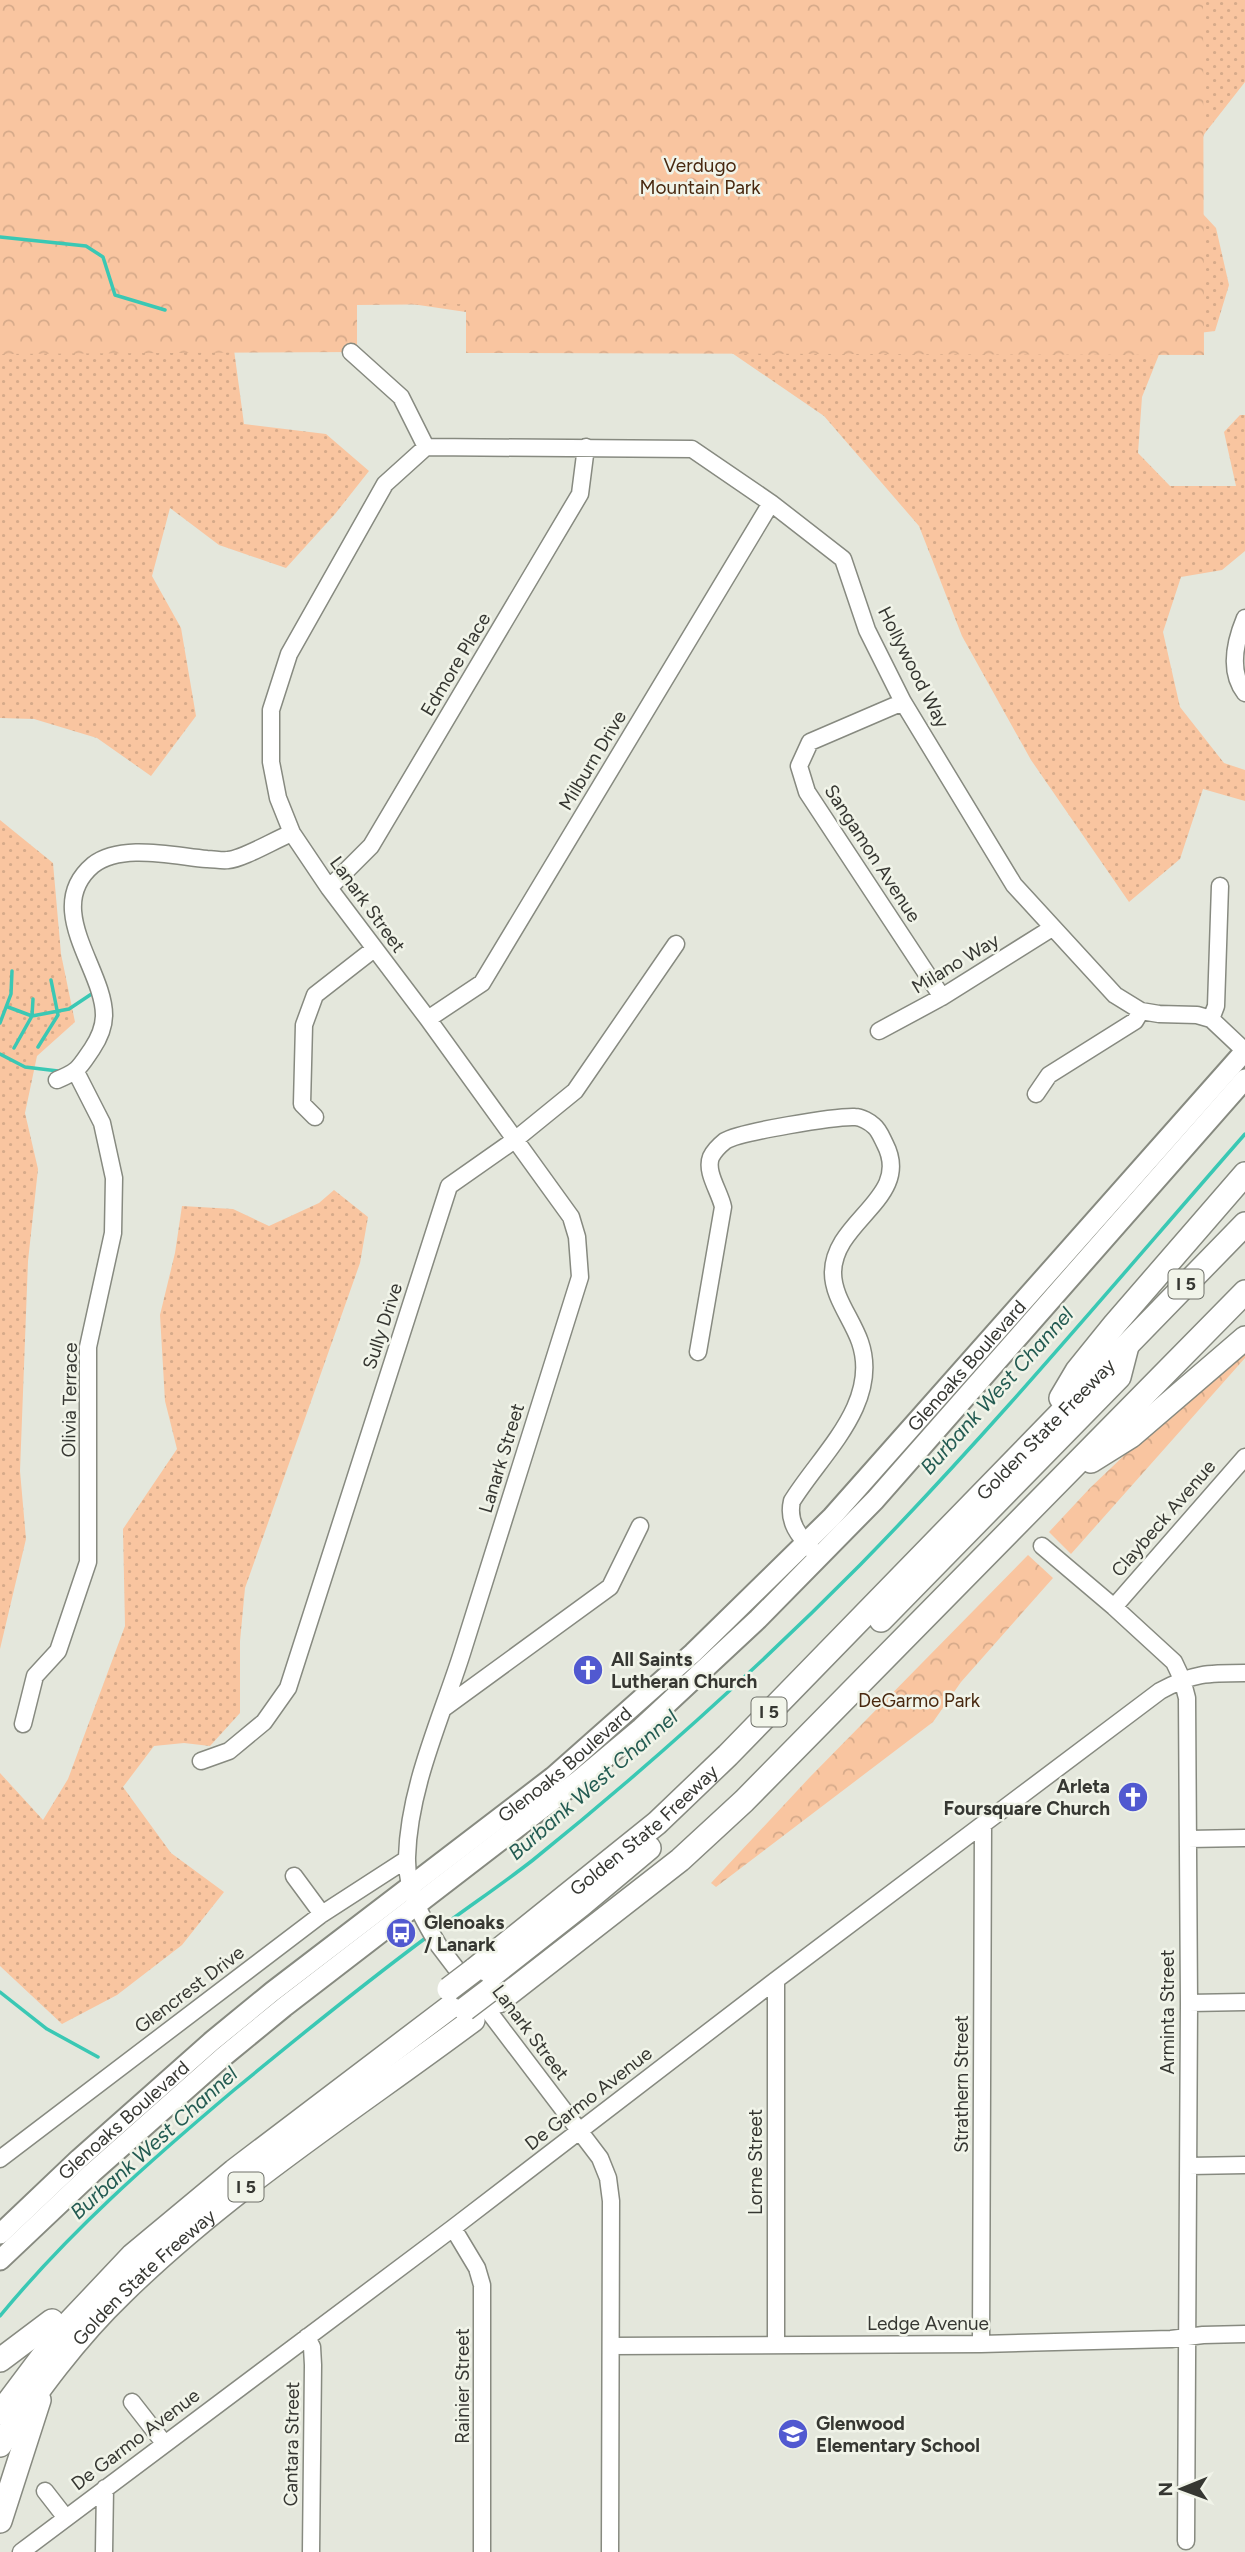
<svg xmlns="http://www.w3.org/2000/svg" width="1245" height="2552" font-family="Figtree,sans-serif">
<style>
.grass{fill:url(#grass-dots)}
.park{fill:url(#park-crowns)}
.lines{fill:none;stroke-linecap:round;stroke-linejoin:round}
.stream{stroke:#3ac8b4;stroke-width:3.5}
.minor-casing{stroke:#878a80;stroke-width:19}
.major-casing{stroke:#878a80;stroke-width:23}
.highway-casing{stroke:#878a80;stroke-width:26}
.minor{stroke:#fff;stroke-width:16}
.major{stroke:#fff;stroke-width:19}
.highway{stroke:#fff;stroke-width:23}
.highway-bridge-casing{stroke:#878a80;stroke-width:26;stroke-linecap:butt}
.highway-bridge{stroke:#fff;stroke-width:23}
.labels{text-anchor:middle;stroke-width:5;stroke-linejoin:round;paint-order:stroke}
.shield{fill:#f1f4e9;stroke:#6e7069;stroke-width:2}
.shield-label{font-size:18px;font-weight:bold;fill:#363732}
.park-label{font-size:19px;fill:#48280f;stroke:#f1f4e9}
.street-label{font-size:19px;fill:#363732;stroke:#f1f4e9}
.poi-label{font-size:19px;font-weight:bold;fill:#363732;stroke:#f1f4e9;text-anchor:start}
.water-label{font-size:21px;font-style:italic;fill:#235b52;stroke:#f1f4e9}
</style>
<defs>
<pattern id="grass-dots" width="8" height="8" patternUnits="userSpaceOnUse" patternTransform="scale(1.75)"><rect width="8" height="8" fill="#f9c5a0"/><path d="M2 2h.1M6 6h.1" fill="none" stroke="#d6aa8a" stroke-width="1.8" stroke-linecap="round"/></pattern>
<pattern id="park-crowns" width="20" height="18" patternUnits="userSpaceOnUse" patternTransform="scale(1.75)"><rect width="20" height="18" fill="#f9c5a0"/><path d="M2 6a3 3 0 1 1 6 0M12 15a3 3 0 1 1 6 0" fill="none" stroke="#d6aa8a"/></pattern>
</defs>
<rect width="100%" height="100%" fill="#e4e7dc"/>
<path class="grass" d="M0,0H1245V82L1205,133L1176,185L1216,228L1229,285L1215,331L1166,337L1142,397L1138,453L1170,486H1236L1224,432L1240,415H1245V551L1222,570L1181,577L1163,632L1180,707L1224,763L1245,770V801L1203,789L1180,859L1129,902L1031,760L962,636L919,526L824,416L729,351L344,294L232,335L244,424L326,434L369,471L335,514L286,568L219,545L170,508L152,576L181,628L196,716L151,776L97,738L34,719L0,718Z
M0,820L53,863L61,954L75,1022L37,1056L25,1113L38,1169L28,1261L20,1471L26,1539L0,1649Z
M334,1190L368,1217L360,1263L245,1588L240,1641V1713L210,1746L184,1743L154,1746L123,1787L171,1853L224,1892L182,1945L117,1995L62,2024L0,1966V1773L43,1820L68,1779L125,1626L123,1529L177,1449L165,1401L160,1315L175,1253L182,1206L233,1209L269,1226L319,1203Z"/>
<path class="park" d="M0,0H1203L1204,355L466,353V304L357,305V352L0,354Z
M1245,1353V1358L1071,1554L1049,1532L1090,1488L1155,1426Z
M1028,1555L1053,1578L961,1682L933,1722L716,1887L711,1883L810,1777Z"/>
<g class="lines">
<path class="stream" d="M0,237L86,246L103,257L115,295L165,310
M8,1007L32,1016L69,1009L96,991
M0,1023L11,994L12,971
M38,1047L58,1015L51,980
M14,1048L32,1016L33,999
M0,1054L25,1067L58,1071
M436,1931C468,1907 501,1885 533,1860C647,1768 757,1669 860,1565C995,1427 1118,1279 1245,1134
M0,1992L47,2029L98,2057
M0,2316C69,2232 151,2160 234,2090C297,2038 361,1986 427,1937"/>
<g class="minor-casing">
<path id="minor" d="M351,352L401,397L426,447L692,449L771,503L843,559L867,630L903,702L1014,885L1115,995L1141,1011L1159,1014L1197,1015L1211,1019L1245,1051
M426,447L385,484L289,654L271,710V762L278,798L292,833L329,888L428,1019L571,1217L577,1237L580,1277C541,1402 501,1528 462,1653C441,1719 409,1787 407,1857C406,1891 422,1918 439,1946L600,2158L608,2178L611,2201L610,2552
M1245,618C1235,642 1228,671 1245,693
M903,702L810,742L799,766L807,792L942,997
M329,888L371,846L580,494L586,447
M428,1019L482,983L771,503
M1211,1019L1216,1006L1220,886
M879,1031L942,997L1052,928
M57,1080C79,1071 79,1068 92,1049C98,1040 104,1027 104,1015C104,969 42,908 93,865C121,843 173,856 207,859C214,859 222,861 228,860C243,859 276,839 292,833
M1036,1094L1049,1075L1135,1021L1141,1011
M315,1117L302,1104L304,1025L315,995L374,949
M698,1352L723,1207C720,1192 705,1172 711,1157C714,1151 720,1145 725,1141C739,1132 837,1116 855,1117C861,1117 870,1122 874,1126C879,1130 882,1138 885,1144C913,1198 833,1220 833,1273C833,1297 852,1319 860,1342C881,1403 821,1454 792,1501C787,1522 799,1536 813,1551
M1042,1546L1114,1607L1174,1662L1182,1679L1187,1698L1189,2003L1186,2541
M1114,1607L1245,1457
M444,1708L610,1587L640,1526
M23,1724L35,1676L58,1651L88,1562V1347L113,1233L114,1178L102,1123L76,1072
M201,1761L229,1751L264,1722L288,1688L449,1186L516,1139L575,1091L676,944
M1188,1839L1245,1838
M294,1876L322,1914
M1189,2003L1245,2002
M0,2159L322,1914L407,1859
M1189,2166L1245,2165
M453,2228L477,2268L482,2285V2552
M307,2337L312,2347L313,2365L311,2552
M776,2344V1980
M981,2344L983,1825
M611,2346L981,2344L1171,2339L1203,2335L1245,2334
M132,2402L164,2443
M45,2491L66,2518
M21,2552L453,2228L776,1980L1160,1691C1193,1673 1208,1673 1245,1673
M104,2552L105,2488"/>
</g>
<g class="major-casing">
<g id="major">
<path id="s1" d="M0,2234L79,2159L211,2042L272,1992L553,1777L693,1653L832,1517L1245,1051"/>
<path d="M0,2260L92,2173L223,2057L284,2007L579,1780L641,1728L758,1619L875,1500L1245,1079"/>
</g>
</g>
<g class="highway-casing">
<g id="highway">
<path d="M1061,1398L1077,1371L1115,1324L1245,1174"/>
<path d="M1091,1461L1131,1436L1245,1338"/>
<path d="M881,1620L1119,1377L1127,1346"/>
<path id="s2" d="M474,1970L657,1823L728,1755L1245,1224"/>
<path d="M483,1982L581,1905L649,1848"/>
<path d="M499,2001L680,1860L744,1801L1245,1292"/>
<path d="M0,2360L52,2321"/>
<path d="M0,2413L64,2328L133,2255L234,2171L458,2001"/>
<path id="s3" d="M0,2445C36,2392 75,2338 122,2293C228,2189 355,2108 473,2020"/>
<path d="M0,2521L39,2400"/>
</g>
</g>
<use href="#minor" class="minor"/>
<use href="#major" class="major"/>
<use href="#highway" class="highway"/>
<g class="highway-bridge-casing">
<path id="highway-bridge" d="M449,1989L474,1970
M465,2009L490,1990"/>
</g>
<use href="#highway-bridge" class="highway-bridge"/>
</g>
<defs>
<g id="church-disc" transform="scale(1.575)"><circle r="9.5" fill="#5159d0" stroke="#f1f4e9"/><path d="M-1.2-6h2.4v3.5h3.3v2.4h-3.3V6h-2.4V-.1h-3.3v-2.4h3.3Z" fill="#fff"/></g>
<g id="bus-disc" transform="scale(1.575)"><circle r="9.5" fill="#5159d0" stroke="#f1f4e9"/><path d="M-5-6H5V4H4V6H2V4H-2V6H-4V4H-5ZM-3.5-4V0h7V-4ZM-3.5 1.2v1.5H-2V1.2ZM2 1.2v1.5H3.5V1.2Z" fill="#fff"/></g>
<g id="school-disc" transform="scale(1.575)"><circle r="9.5" fill="#5159d0" stroke="#f1f4e9"/><path d="M0-5L7-2L0 1L-7-2ZM-4 1L0 2.5L4 1V4Q0 6-4 4Z" fill="#fff"/></g>
</defs>
<g fill-rule="evenodd">
<use href="#church-disc" x="588" y="1670"/>
<use href="#church-disc" x="1133" y="1797"/>
<use href="#bus-disc" x="401" y="1933"/>
<use href="#school-disc" x="793" y="2434"/>
</g>
<g class="labels">
<g class="shield">
<rect x="1168.5" y="1269.5" width="35" height="29" rx="5"/>
<rect x="751.5" y="1697.5" width="35" height="29" rx="5"/>
<rect x="228.5" y="2172.5" width="35" height="29" rx="5"/>
</g>
<g class="shield-label">
<text x="1186" y="1290">I 5</text>
<text x="769" y="1718">I 5</text>
<text x="246" y="2193">I 5</text>
</g>
<g class="park-label">
<text x="700" y="172">Verdugo<tspan x="700" dy="22">Mountain Park</tspan></text>
<text x="919" y="1707">DeGarmo Park</text>
</g>
<g class="street-label">
<text transform="translate(455 664) rotate(-59)" y="7">Edmore Place</text>
<text transform="translate(914 667) rotate(63)" y="7">Hollywood Way</text>
<text transform="translate(592 760) rotate(-59)" y="7">Milburn Drive</text>
<text transform="translate(873 853) rotate(57)" y="7">Sangamon Avenue</text>
<text transform="translate(368 904) rotate(54)" y="7">Lanark Street</text>
<text transform="translate(955 963) rotate(-31)" y="7">Milano Way</text>
<text transform="translate(382 1326) rotate(-72)" y="7">Sully Drive</text>
<text dy="7" stroke="none"><textPath href="#s1" startOffset="1302">Glenoaks Boulevard</textPath></text>
<text transform="translate(69 1400) rotate(-89)" y="7">Olivia Terrace</text>
<text dy="7" stroke="none"><textPath href="#s2" startOffset="788">Golden State Freeway</textPath></text>
<text transform="translate(501 1458) rotate(-73)" y="7">Lanark Street</text>
<text transform="translate(1163 1518) rotate(-49)" y="7">Claybeck Avenue</text>
<text dy="7" stroke="none"><textPath href="#s1" startOffset="735">Glenoaks Boulevard</textPath></text>
<text dy="7" stroke="none"><textPath href="#s2" startOffset="220">Golden State Freeway</textPath></text>
<text transform="translate(189 1989) rotate(-37)" y="7">Glencrest Drive</text>
<text transform="translate(1167 2012) rotate(-90)" y="7">Arminta Street</text>
<text transform="translate(531 2032) rotate(53)" y="7">Lanark Street</text>
<text transform="translate(961 2084) rotate(-90)" y="7">Strathern Street</text>
<text transform="translate(588 2098) rotate(-38)" y="7">De Garmo Avenue</text>
<text dy="7" stroke="none"><textPath href="#s1" startOffset="168">Glenoaks Boulevard</textPath></text>
<text transform="translate(755 2162) rotate(-90)" y="7">Lorne Street</text>
<text dy="7" stroke="none"><textPath href="#s3" startOffset="222">Golden State Freeway</textPath></text>
<text x="928" y="2330">Ledge Avenue</text>
<text transform="translate(462 2386) rotate(-90)" y="7">Rainier Street</text>
<text transform="translate(135 2439) rotate(-37)" y="7">De Garmo Avenue</text>
<text transform="translate(291 2444) rotate(-89)" y="7">Cantara Street</text>
</g>
<g class="poi-label">
<text x="611" y="1666">All Saints<tspan x="611" dy="22">Lutheran Church</tspan></text>
<text x="1110" y="1793" text-anchor="end">Arleta<tspan x="1110" dy="22">Foursquare Church</tspan></text>
<text x="424" y="1929">Glenoaks<tspan x="424" dy="22">/ Lanark</tspan></text>
<text x="816" y="2430">Glenwood<tspan x="816" dy="22">Elementary School</tspan></text>
</g>
<g class="water-label">
<text transform="translate(997 1391) rotate(-48)" y="7">Burbank West Channel</text>
<text transform="translate(593 1785) rotate(-41)" y="7">Burbank West Channel</text>
<text transform="translate(154 2143) rotate(-42)" y="7">Burbank West Channel</text>
</g>
</g>
<g transform="translate(1182 2489) rotate(269)" stroke="#f1f4e9" stroke-width="5" paint-order="stroke">
<path d="M0-5L12 26L0 18L-12 26Z" fill="#363732"/>
<text y="-10" font-size="19" font-weight="bold" text-anchor="middle" fill="#363732">N</text>
</g>
</svg>
